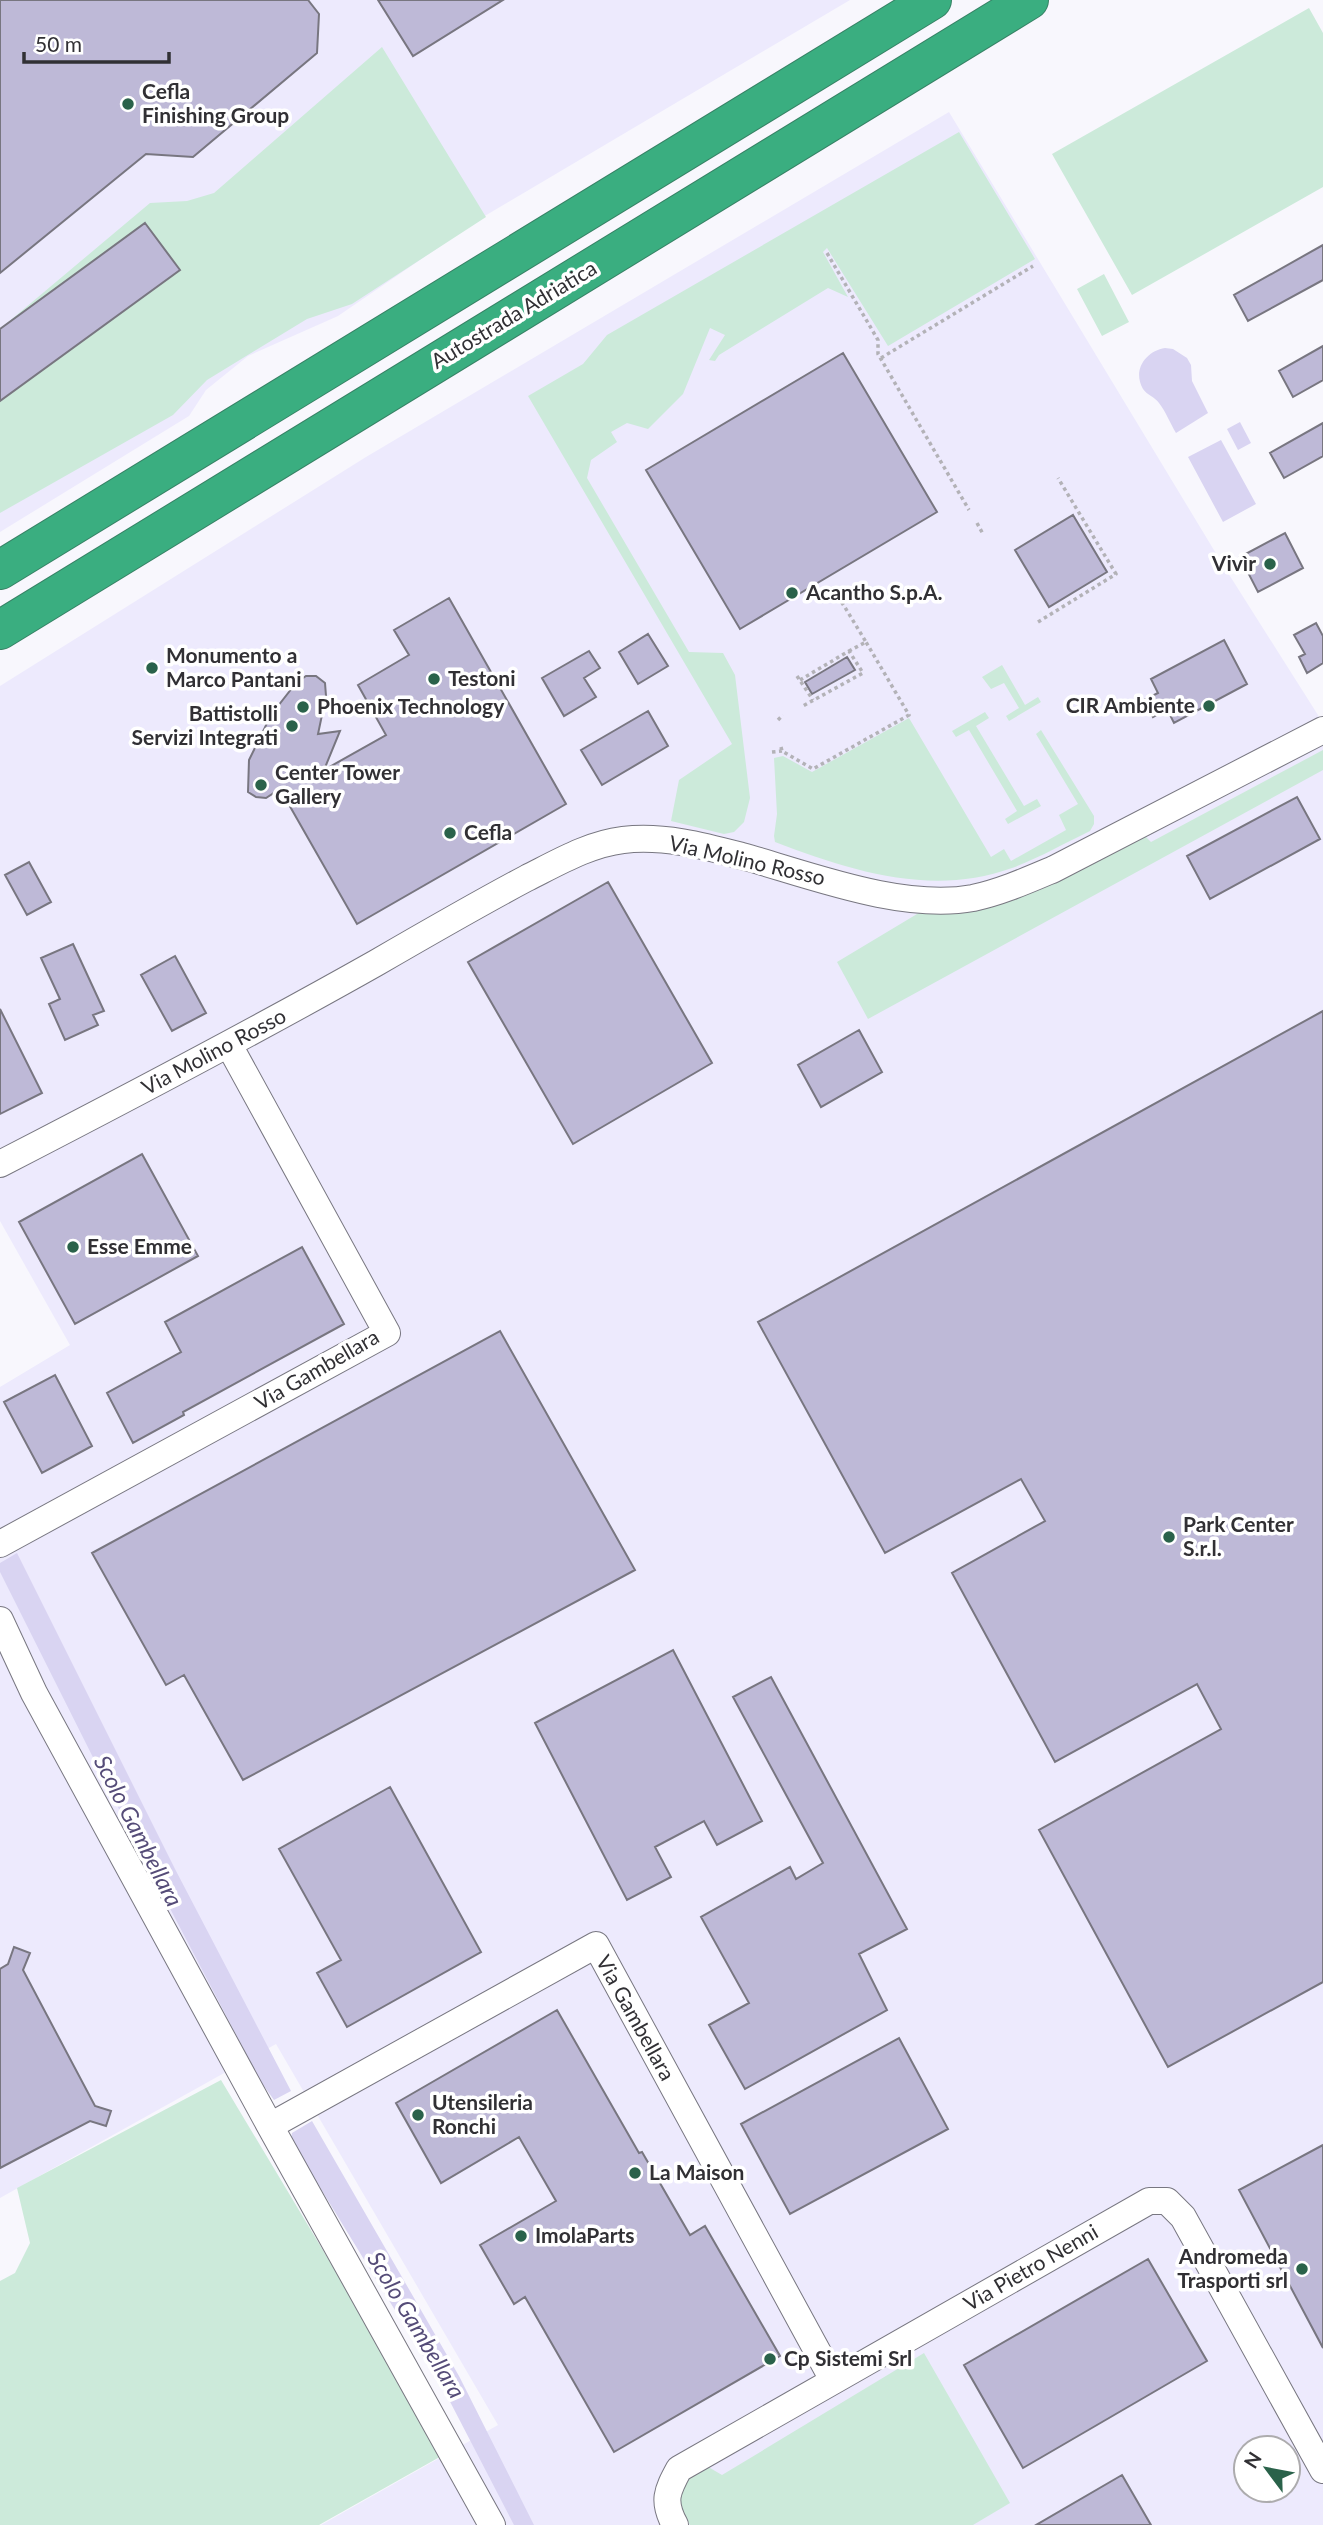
<svg xmlns="http://www.w3.org/2000/svg" width="1323" height="2525" font-family="Lato,sans-serif">
<style>
.built{fill:#edeafd;fill-rule:evenodd}
.green{fill:#cceada}
.water{fill:#d9d4f2}
.building{fill:#beb9d7;stroke:#787680;stroke-width:2}
.lines{fill:none;stroke-linecap:round;stroke-linejoin:round}
.minor-casing{stroke:#787781;stroke-width:28}
.highway-casing{stroke:#378265;stroke-width:40}
.path{stroke:#b3b2b7;stroke-width:3.5;stroke-dasharray:3.5 3.5;stroke-linecap:butt}
.minor{stroke:#fff;stroke-width:26}
.highway{stroke:#3aae80;stroke-width:38}
.poi-dot{fill:#2a624a;stroke:#fff;stroke-width:2.5}
.labels{text-anchor:middle;stroke-width:7;stroke-linejoin:round;paint-order:stroke}
.poi-label{font-size:21px;font-weight:bold;fill:#313034;stroke:#fff;text-anchor:start}
.street-label{font-size:21px;fill:#313034;stroke:#fff}
.water-label{font-size:23px;font-style:italic;fill:#554c78;stroke:#fff}
</style>
<rect width="100%" height="100%" fill="#f8f7fd"/>
<path class="built" d="M0,0H850L483,217L338,316L248,356L206,390L189,416L0,532Z
M949,112L1223,565L1323,723V2525H321L498,2425L276,2044L0,2198V1387L70,1345L0,1221V686L366,457ZM1246,2448H1288V2490H1246Z"/>
<path class="green" d="M1309,8L1323,33V187L1132,295L1052,154Z
M382,47L486,217L352,304L307,319L207,380L173,415L0,513V329L150,203L187,201L214,193Z
M959,132L1035,259L888,346L827,248L823,252L848,297L828,288L719,355L715,361L709,360L725,335L710,328L683,394L648,429L627,423L611,432L617,442L591,460L587,478L689,652L723,653L735,675L750,798L744,822L734,832L724,834L671,821L679,780L732,744L528,396L583,364L607,335Z
M1104,274L1129,322L1102,336L1077,289Z
M1002,665L1025,705L1038,697L1041,702L1009,721L1006,716L1019,708L1004,683L991,689L982,677Z
M985,712L989,718L976,726L1024,806L1037,799L1041,806L1008,824L1005,819L1017,811L969,730L956,737L952,731Z
M909,718L991,857L1004,849L1011,861L1066,830L1059,815L1078,804L1036,734L1041,730L1094,816V824L1090,831C1065,843 1039,858 1012,868C932,897 851,871 775,842L774,836L777,814L774,758L783,756L812,772Z
M1323,750V770L868,1019L837,962L922,911L1144,835L1151,842Z
M221,2080L445,2454L319,2525H0V2281L15,2273L30,2243L17,2188Z
M924,2353L1010,2503L973,2525H690L678,2507V2483L698,2461L722,2475Z"/>
<path class="water" d="M1165,348L1173,349L1187,358L1191,365L1192,381L1208,413L1176,433C1170,423 1166,412 1159,403C1155,397 1147,395 1143,389C1132,370 1146,351 1165,348Z
M1240,422L1251,443L1238,450L1227,429Z
M1221,440L1256,504L1223,522L1188,457Z
M17,1553L175,1869L291,2091L274,2100L261,2082L143,1857L0,1572V1563Z
M312,2121L459,2376L534,2525H514L445,2392L291,2140L292,2133Z"/>
<path class="building" d="M0,0H308L319,14L317,53L193,157L146,154L0,273Z
M378,0H503L413,56Z
M145,223L180,270L0,401V329Z
M1323,245V280L1248,321L1234,295Z
M1323,346V380L1293,397L1279,371Z
M843,353L937,512L740,629L646,470Z
M1323,423V456L1284,478L1270,453Z
M1073,515L1107,572L1049,607L1015,550Z
M1285,533L1303,568L1258,592L1240,557Z
M449,598L566,804L357,924L280,789L266,798L256,797L248,792L249,760L271,715L296,683L306,676H316L325,683L326,696L318,734L340,731L324,770L386,735L358,685L409,655L394,630Z
M1316,623L1323,636V663L1307,673L1299,657L1305,654L1294,635Z
M648,634L668,666L638,684L619,652Z
M1224,640L1247,684L1174,723L1167,709L1153,717L1144,700L1158,693L1151,679Z
M589,651L600,668L584,678L596,697L564,716L542,678Z
M847,657L855,670L812,694L805,682Z
M648,711L668,746L602,785L581,750Z
M1297,797L1320,839L1210,899L1187,856Z
M29,862L51,902L27,915L5,875Z
M608,882L712,1063L573,1144L468,962Z
M73,944L104,1011L93,1015L98,1025L65,1040L49,1004L60,999L41,958Z
M175,956L206,1013L172,1031L141,975Z
M0,1009L42,1093L0,1114Z
M1323,1011V1982L1168,2067L1039,1830L1221,1729L1197,1684L1055,1762L952,1573L1045,1521L1021,1479L885,1553L758,1322Z
M859,1030L882,1072L821,1107L798,1065Z
M142,1154L198,1256L75,1324L19,1222Z
M302,1247L344,1324L183,1412L184,1415L133,1443L107,1393L181,1352L165,1322Z
M500,1331L635,1570L243,1780L184,1675L166,1685L92,1553Z
M55,1375L92,1446L42,1473L4,1402Z
M673,1650L762,1821L717,1845L704,1821L655,1847L671,1877L627,1900L535,1723Z
M771,1677L907,1929L859,1954L887,2010L745,2089L709,2025L749,2003L701,1917L790,1867L796,1879L823,1863L733,1697Z
M390,1787L481,1952L347,2027L317,1973L341,1960L279,1849Z
M14,1947L30,1953L23,1970L95,2106L111,2111L106,2126L90,2121L0,2168V1969L8,1964Z
M557,2010L639,2153L642,2152L690,2235L705,2226L780,2356L614,2452L525,2297L514,2304L480,2245L556,2201L519,2137L441,2183L396,2103Z
M899,2038L948,2129L790,2214L741,2124Z
M1323,2145V2348L1239,2190Z
M1148,2259L1207,2361L1023,2468L964,2365Z
M1122,2475L1151,2525H1036Z"/>
<g class="lines">
<g class="minor-casing">
<path id="minor" d="M0,1164C126,1099 252,1033 376,963C426,934 476,905 527,878C557,863 589,844 623,840C663,835 704,846 742,856C810,875 902,911 973,898C1001,892 1028,880 1054,869L1323,730
M0,1544L387,1333L229,1045
M0,1620L34,1693L270,2126L492,2525
M270,2126L596,1945L833,2380
M675,2525C662,2501 667,2491 679,2469L1149,2201H1167L1183,2217L1323,2470"/>
</g>
<g class="highway-casing">
<path id="highway" d="M0,570L932,0
M0,630L1029,0"/>
</g>
<path class="path" d="M827,253L878,340V354L969,510
M881,358L1033,266
M977,523L983,534
M838,596L866,642L849,651
M1038,622L1116,574L1058,478
M797,676L813,700
M800,680L849,651L863,673L801,707
M778,720L783,715
M781,747L782,751L813,769L909,715L866,642
M772,752L782,751"/>
<use href="#minor" class="minor"/>
<use href="#highway" class="highway"/>
</g>
<g class="poi-dot">
<circle cx="128" cy="104" r="7"/>
<circle cx="1270" cy="564" r="7"/>
<circle cx="792" cy="593" r="7"/>
<circle cx="152" cy="668" r="7"/>
<circle cx="434" cy="679" r="7"/>
<circle cx="1209" cy="706" r="7"/>
<circle cx="303" cy="707" r="7"/>
<circle cx="292" cy="726" r="7"/>
<circle cx="261" cy="785" r="7"/>
<circle cx="450" cy="833" r="7"/>
<circle cx="73" cy="1247" r="7"/>
<circle cx="1169" cy="1537" r="7"/>
<circle cx="418" cy="2115" r="7"/>
<circle cx="635" cy="2173" r="7"/>
<circle cx="521" cy="2236" r="7"/>
<circle cx="1302" cy="2269" r="7"/>
<circle cx="770" cy="2359" r="7"/>
</g>
<g class="labels">
<g class="poi-label">
<text x="142" y="99">Cefla<tspan x="142" dy="24">Finishing Group</tspan></text>
<text x="1256" y="571" text-anchor="end">Vivìr</text>
<text x="806" y="600">Acantho S.p.A.</text>
<text x="166" y="663">Monumento a<tspan x="166" dy="24">Marco Pantani</tspan></text>
<text x="448" y="686">Testoni</text>
<text x="1195" y="713" text-anchor="end">CIR Ambiente</text>
<text x="317" y="714">Phoenix Technology</text>
<text x="278" y="721" text-anchor="end">Battistolli<tspan x="278" dy="24">Servizi Integrati</tspan></text>
<text x="275" y="780">Center Tower<tspan x="275" dy="24">Gallery</tspan></text>
<text x="464" y="840">Cefla</text>
<text x="87" y="1254">Esse Emme</text>
<text x="1183" y="1532">Park Center<tspan x="1183" dy="24">S.r.l.</tspan></text>
<text x="432" y="2110">Utensileria<tspan x="432" dy="24">Ronchi</tspan></text>
<text x="649" y="2180">La Maison</text>
<text x="535" y="2243">ImolaParts</text>
<text x="1288" y="2264" text-anchor="end">Andromeda<tspan x="1288" dy="24">Trasporti srl</tspan></text>
<text x="784" y="2366">Cp Sistemi Srl</text>
</g>
<g class="street-label">
<text transform="translate(514 315) rotate(-31)" y="7">Autostrada Adriatica</text>
<text transform="translate(747 861) rotate(13)" y="7">Via Molino Rosso</text>
<text transform="translate(214 1052) rotate(-28)" y="7">Via Molino Rosso</text>
<text transform="translate(317 1370) rotate(-30)" y="7">Via Gambellara</text>
<text transform="translate(635 2018) rotate(61)" y="7">Via Gambellara</text>
<text transform="translate(1031 2268) rotate(-30)" y="7">Via Pietro Nenni</text>
</g>
<g class="water-label">
<text transform="translate(138 1831) rotate(63)" y="8">Scolo Gambellara</text>
<text transform="translate(416 2325) rotate(59)" y="8">Scolo Gambellara</text>
</g>
</g>
<g transform="translate(1267 2469) rotate(302)"><circle r="33" fill="#ffffff" stroke="#adacae" stroke-width="2"/>
<path d="M0-5L12 26L0 18L-12 26Z" fill="#2a624a"/>
<text y="-10" font-size="19" font-weight="bold" text-anchor="middle" fill="#313034">N</text>
</g>
<path d="M24 52v10h145v-10" fill="none" stroke="#313034" stroke-width="3.5"/>
<text x="35" y="52" font-size="21" fill="#313034" stroke="#ffffff" stroke-width="5" paint-order="stroke">50 m</text>
</svg>
